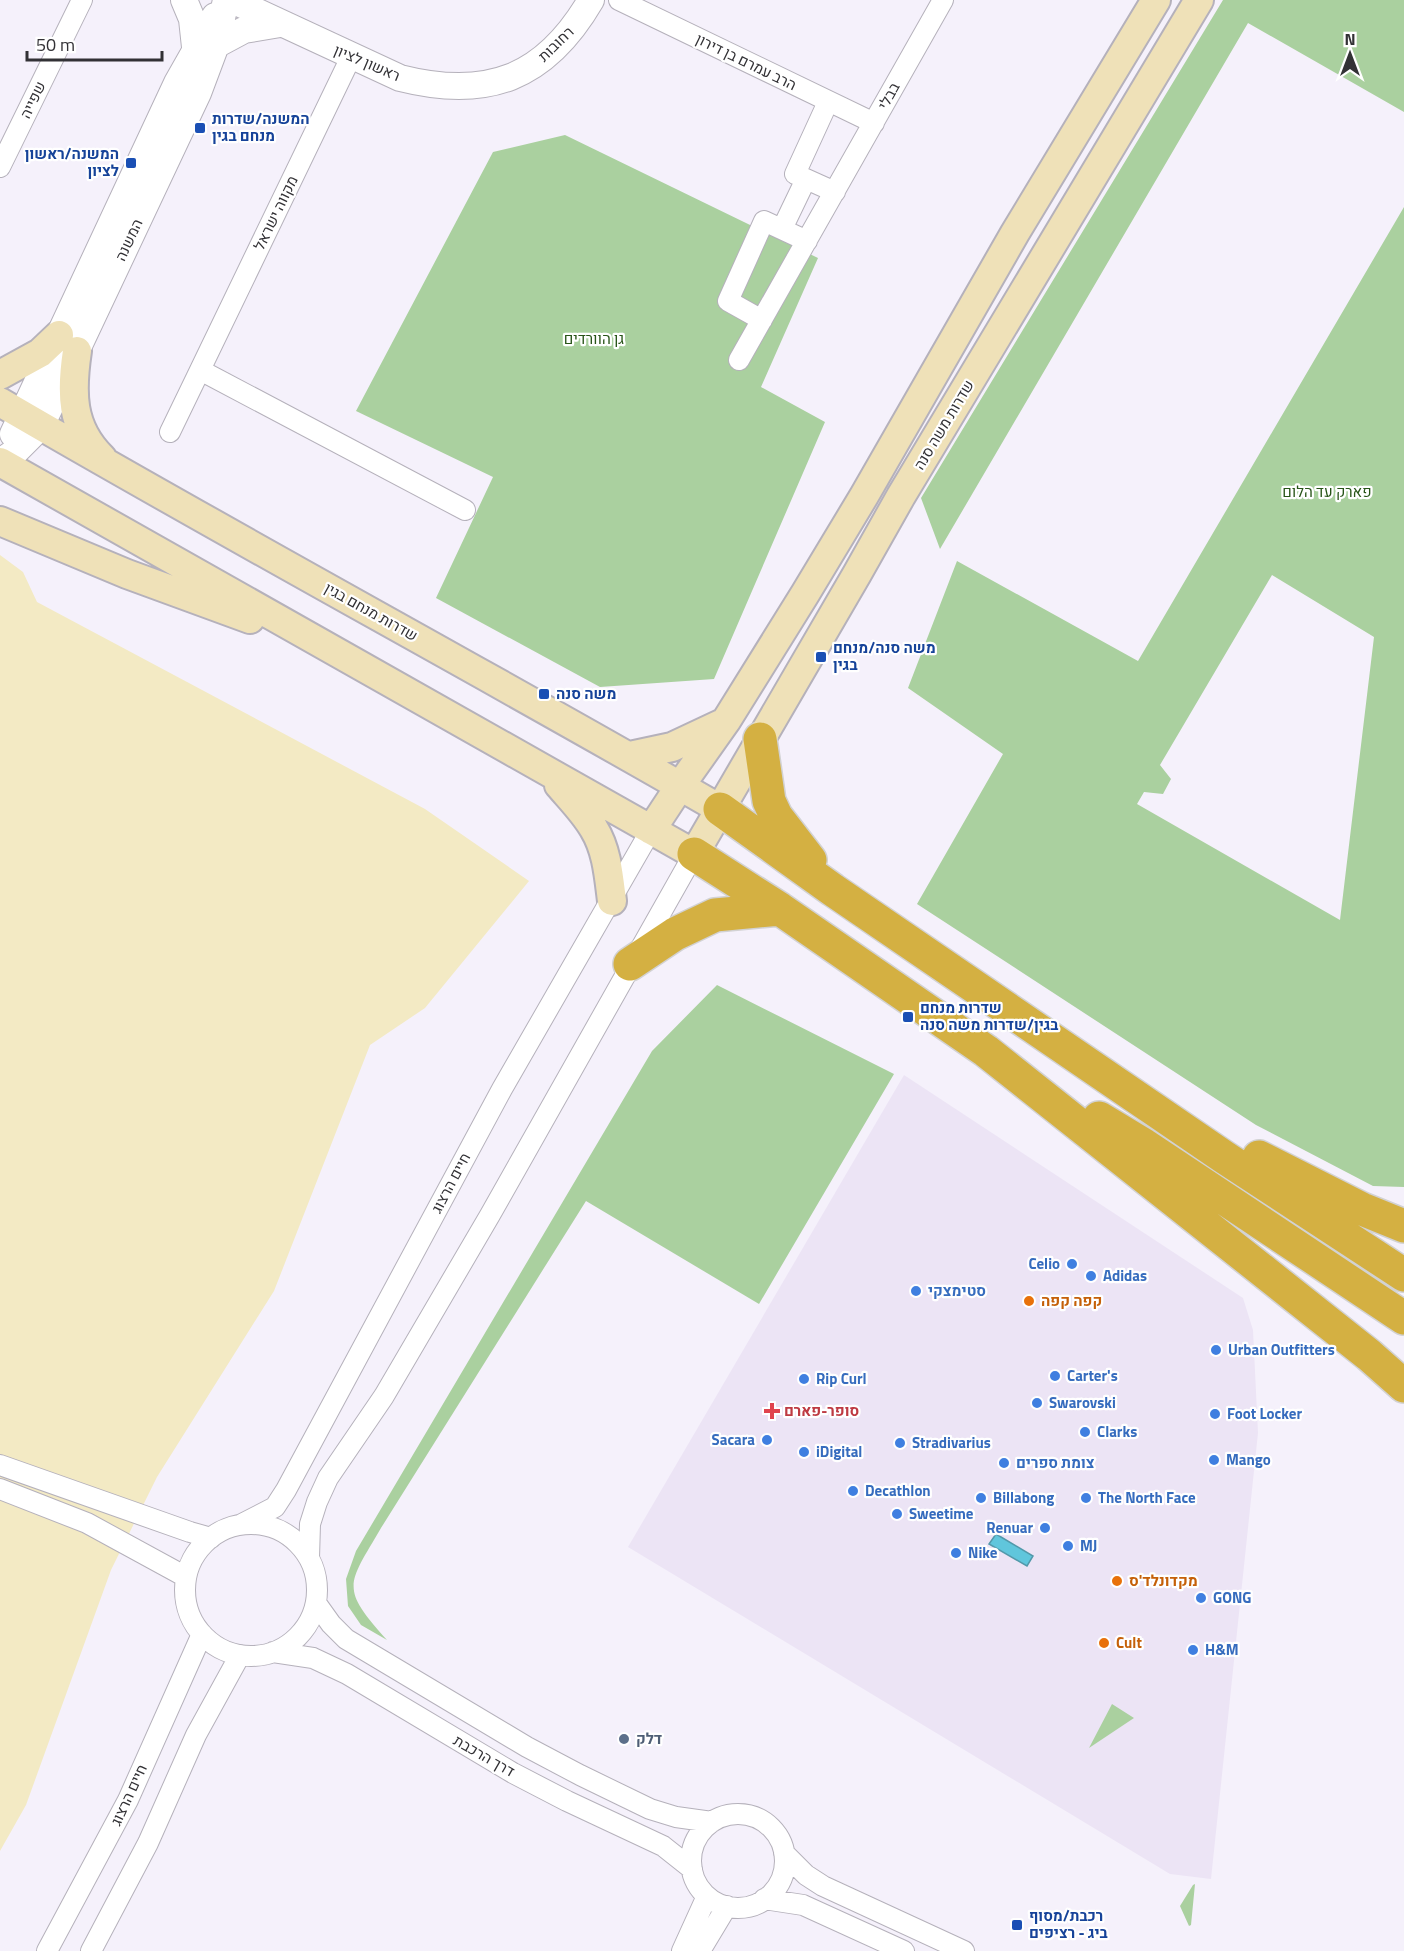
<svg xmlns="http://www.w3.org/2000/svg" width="1404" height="1951" font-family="'Titillium Web',Heebo,sans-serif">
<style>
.built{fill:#ece4f5}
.green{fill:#aad09f;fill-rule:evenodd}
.sand{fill:#f3eac4}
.water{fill:#60c6dc;stroke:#5299aa;stroke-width:1.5}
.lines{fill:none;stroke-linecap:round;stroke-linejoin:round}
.minor-casing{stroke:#b5b1bb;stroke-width:22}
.tertiary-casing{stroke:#b5b1bb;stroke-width:28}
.secondary-casing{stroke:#b5b1bb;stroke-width:32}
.trunk-casing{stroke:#d2d2d3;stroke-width:36}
.minor{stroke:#fff;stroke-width:20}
.tertiary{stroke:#fff;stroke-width:26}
.secondary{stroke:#efe1b8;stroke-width:28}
.trunk{stroke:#d4b042;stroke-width:33}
.transit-dot{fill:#1a4fb4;stroke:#fff;stroke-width:2}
.shop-dot{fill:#3f7fe0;stroke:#fff;stroke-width:2}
.food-dot{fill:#e8710a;stroke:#fff;stroke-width:2}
.health-dot{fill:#e0444e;stroke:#fff;stroke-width:2}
.service-dot{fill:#5c6f8a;stroke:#fff;stroke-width:2}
.labels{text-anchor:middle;stroke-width:4.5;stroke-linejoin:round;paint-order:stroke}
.street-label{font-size:15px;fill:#323135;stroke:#fff}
.transit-label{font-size:15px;font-weight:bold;fill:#164399;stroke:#fff;text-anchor:start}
.park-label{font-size:15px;fill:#275417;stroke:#fff}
.shop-label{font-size:15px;font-weight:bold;fill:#366cbe;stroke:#fff;text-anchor:start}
.food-label{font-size:15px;font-weight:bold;fill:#c56008;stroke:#fff;text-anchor:start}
.health-label{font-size:15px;font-weight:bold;fill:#be3a42;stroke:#fff;text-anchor:start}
.service-label{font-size:15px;font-weight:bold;fill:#4e5e75;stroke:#fff;text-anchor:start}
</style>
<rect width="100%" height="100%" fill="#f5f1fb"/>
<path class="built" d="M904,1075L1243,1298L1253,1330L1258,1433L1211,1879L1170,1874L628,1547Z"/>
<path class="green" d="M1223,0H1404V112L1248,23L940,549L921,498Z
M565,135L818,258L761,387L825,422L714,679L600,687L436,598L493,477L356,411L493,152Z
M1404,207V1187L1373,1186L1256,1125L917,904L1003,754L908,688L957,561L1138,661ZM1272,575L1374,637L1340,920L1137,804L1144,792L1163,794L1171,779L1160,765Z
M717,985L894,1074L759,1304L586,1201L381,1528C348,1585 339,1587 387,1640L361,1625L348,1606L346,1579L356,1551L652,1051Z
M1112,1704L1134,1718L1089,1748Z
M1195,1884L1191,1925L1189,1926L1180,1906L1193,1885Z"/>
<path class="sand" d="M0,555L23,572L37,602L425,809L529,881L425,1008L370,1045L274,1291L157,1477L111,1570L26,1805L0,1851Z"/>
<path class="water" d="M996,1534L1033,1556L1027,1566L989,1544Z"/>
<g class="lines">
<g class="minor-casing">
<path id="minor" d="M619,0L874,123
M351,57L200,370L465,510
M828,102L795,174L835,192
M0,167L82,0
M782,229L806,179
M762,320L728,301L764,221L807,241
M739,360L943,0
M170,432L200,370
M0,1465L190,1532L211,1538
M0,1489L87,1523L186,1577
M242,1524L275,1507L286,1490L502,1089L651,830
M185 1590a66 66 0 1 1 132 0a66 66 0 1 1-132 0Z
M309,1558L310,1524L317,1502L328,1478L384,1396L490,1215L694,854
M316,1603L331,1624L346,1639L527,1747L580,1775L650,1809L676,1817L712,1822
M273,1652L313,1658L347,1674L513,1773L567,1801L663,1846L692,1869
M691 1861a47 47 0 1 1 94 0a47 47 0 1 1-94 0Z
M784,1853L806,1875L823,1886L964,1951
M764,1899L803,1905L904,1951
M47,1951L128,1800L202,1634
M91,1951L148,1843L196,1735L240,1655
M682,1951L707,1896
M700,1951L727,1906"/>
</g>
<g class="tertiary-casing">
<path id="tertiary" d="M184,0L192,19L195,47
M232,0L400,78C487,100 545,79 591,0
M216,45L244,30L280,24
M13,434L177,83L215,16
M0,462L16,451L41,426L198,93L216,45L226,0"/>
</g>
<g class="secondary-casing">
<path id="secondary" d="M77,351C71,391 70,427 102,458
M0,375L40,353L59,335
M0,402C238,541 481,671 720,809
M0,462L694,854L857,574L901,496L1199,0
M0,521L127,574L250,619
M630,756L672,747L721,724
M559,785C571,799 585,813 594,829C607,850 609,877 612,901
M651,830L680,786L726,721L805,594L864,496L1015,233L1156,0"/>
</g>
<g class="trunk-casing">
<path id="trunk" d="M760,739L769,801L776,816L810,860
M720,809L833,890L1224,1157L1404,1275
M694,854L780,909L986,1051L1369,1355L1404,1386
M630,964L675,934L715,915L780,909
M1099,1118L1144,1145L1404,1318
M1259,1157L1362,1209L1404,1226"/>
</g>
<use href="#minor" class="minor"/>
<use href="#tertiary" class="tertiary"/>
<use href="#secondary" class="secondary"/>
<use href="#trunk" class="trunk"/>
</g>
<g class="transit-dot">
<rect x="194" y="122" width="12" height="12" rx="3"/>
<rect x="125" y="157" width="12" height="12" rx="3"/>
<rect x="815" y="651" width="12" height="12" rx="3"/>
<rect x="538" y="688" width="12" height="12" rx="3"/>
<rect x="902" y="1011" width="12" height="12" rx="3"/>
<rect x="1011" y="1919" width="12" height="12" rx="3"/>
</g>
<g class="shop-dot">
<circle cx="1072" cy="1264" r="6"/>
<circle cx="1091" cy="1276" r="6"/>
<circle cx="916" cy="1291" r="6"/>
<circle cx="1216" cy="1350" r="6"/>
<circle cx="1055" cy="1376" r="6"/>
<circle cx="804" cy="1379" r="6"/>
<circle cx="1037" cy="1403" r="6"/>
<circle cx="1215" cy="1414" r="6"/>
<circle cx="1085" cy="1432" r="6"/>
<circle cx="767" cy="1440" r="6"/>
<circle cx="900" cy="1443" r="6"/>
<circle cx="804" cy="1452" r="6"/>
<circle cx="1214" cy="1460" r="6"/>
<circle cx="1004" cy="1463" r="6"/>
<circle cx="853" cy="1491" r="6"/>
<circle cx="981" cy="1498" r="6"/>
<circle cx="1086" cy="1498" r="6"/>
<circle cx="897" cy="1514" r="6"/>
<circle cx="1045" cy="1528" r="6"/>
<circle cx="1068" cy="1546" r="6"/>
<circle cx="956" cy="1553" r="6"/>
<circle cx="1201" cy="1598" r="6"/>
<circle cx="1193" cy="1650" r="6"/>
</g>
<g class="food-dot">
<circle cx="1029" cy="1301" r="6"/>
<circle cx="1117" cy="1581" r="6"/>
<circle cx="1104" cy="1643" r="6"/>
</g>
<path class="health-dot" d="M769 1402h6v6h6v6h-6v6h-6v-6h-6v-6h6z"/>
<circle class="service-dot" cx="624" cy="1739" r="6"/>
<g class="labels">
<g class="street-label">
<text transform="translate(556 44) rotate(-44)" y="5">רחובות</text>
<text transform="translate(746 62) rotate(26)" y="5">הרב עמרם בן דירון</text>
<text transform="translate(367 63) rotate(23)" y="5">ראשון לציון</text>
<text transform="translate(889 96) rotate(-61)" y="5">בבלי</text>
<text transform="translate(33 100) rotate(-64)" y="5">שפייה</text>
<text transform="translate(276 213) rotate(-64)" y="5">מקווה ישראל</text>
<text transform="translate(129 240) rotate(-65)" y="5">המשנה</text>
<text transform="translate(944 425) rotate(-59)" y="5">שדרות משה סנה</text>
<text transform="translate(371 612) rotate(29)" y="5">שדרות מנחם בגין</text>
<text transform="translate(451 1183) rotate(-62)" y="5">חיים הרצוג</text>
<text transform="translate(484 1756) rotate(30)" y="5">דרך הרכבת</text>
<text transform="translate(129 1795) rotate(-65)" y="5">חיים הרצוג</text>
</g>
<g class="transit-label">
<text x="212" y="124">המשנה/שדרות<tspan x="212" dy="17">מנחם בגין</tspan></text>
<text x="119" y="159" text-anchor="end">המשנה/ראשון<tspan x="119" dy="17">לציון</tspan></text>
<text x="833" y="653">משה סנה/מנחם<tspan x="833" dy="17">בגין</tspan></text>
<text x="556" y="699">משה סנה</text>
<text x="920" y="1013">שדרות מנחם<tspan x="920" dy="17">בגין/שדרות משה סנה</tspan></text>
<text x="1029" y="1921">רכבת/מסוף<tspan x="1029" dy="17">ביג - רציפים</tspan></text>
</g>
<g class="park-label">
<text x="594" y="344">גן הוורדים</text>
<text x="1327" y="497">פארק עד הלום</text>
</g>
<g class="shop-label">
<text x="1060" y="1269" text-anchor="end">Celio</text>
<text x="1103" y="1281">Adidas</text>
<text x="928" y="1296">סטימצקי</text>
<text x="1228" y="1355">Urban Outfitters</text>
<text x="1067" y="1381">Carter's</text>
<text x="816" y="1384">Rip Curl</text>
<text x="1049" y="1408">Swarovski</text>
<text x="1227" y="1419">Foot Locker</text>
<text x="1097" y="1437">Clarks</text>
<text x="755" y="1445" text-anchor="end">Sacara</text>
<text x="912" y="1448">Stradivarius</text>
<text x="816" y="1457">iDigital</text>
<text x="1226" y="1465">Mango</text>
<text x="1016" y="1468">צומת ספרים</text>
<text x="865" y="1496">Decathlon</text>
<text x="993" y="1503">Billabong</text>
<text x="1098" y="1503">The North Face</text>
<text x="909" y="1519">Sweetime</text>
<text x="1033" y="1533" text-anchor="end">Renuar</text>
<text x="1080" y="1551">MJ</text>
<text x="968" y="1558">Nike</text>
<text x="1213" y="1603">GONG</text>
<text x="1205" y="1655">H&amp;M</text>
</g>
<g class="food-label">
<text x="1041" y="1306">קפה קפה</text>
<text x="1129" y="1586">מקדונלד'ס</text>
<text x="1116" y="1648">Cult</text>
</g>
<g class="health-label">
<text x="784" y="1416">סופר-פארם</text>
</g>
<g class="service-label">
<text x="636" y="1744">דלק</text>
</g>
</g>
<g transform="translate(1350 54)" stroke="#ffffff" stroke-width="4.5" paint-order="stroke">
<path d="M0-4.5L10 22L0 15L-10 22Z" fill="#323135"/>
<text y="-9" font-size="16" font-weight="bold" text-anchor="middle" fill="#323135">N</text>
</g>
<path d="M27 51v9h135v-9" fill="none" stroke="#323135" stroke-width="3"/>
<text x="36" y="51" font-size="18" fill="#323135" stroke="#ffffff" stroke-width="4.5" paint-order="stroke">50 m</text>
</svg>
